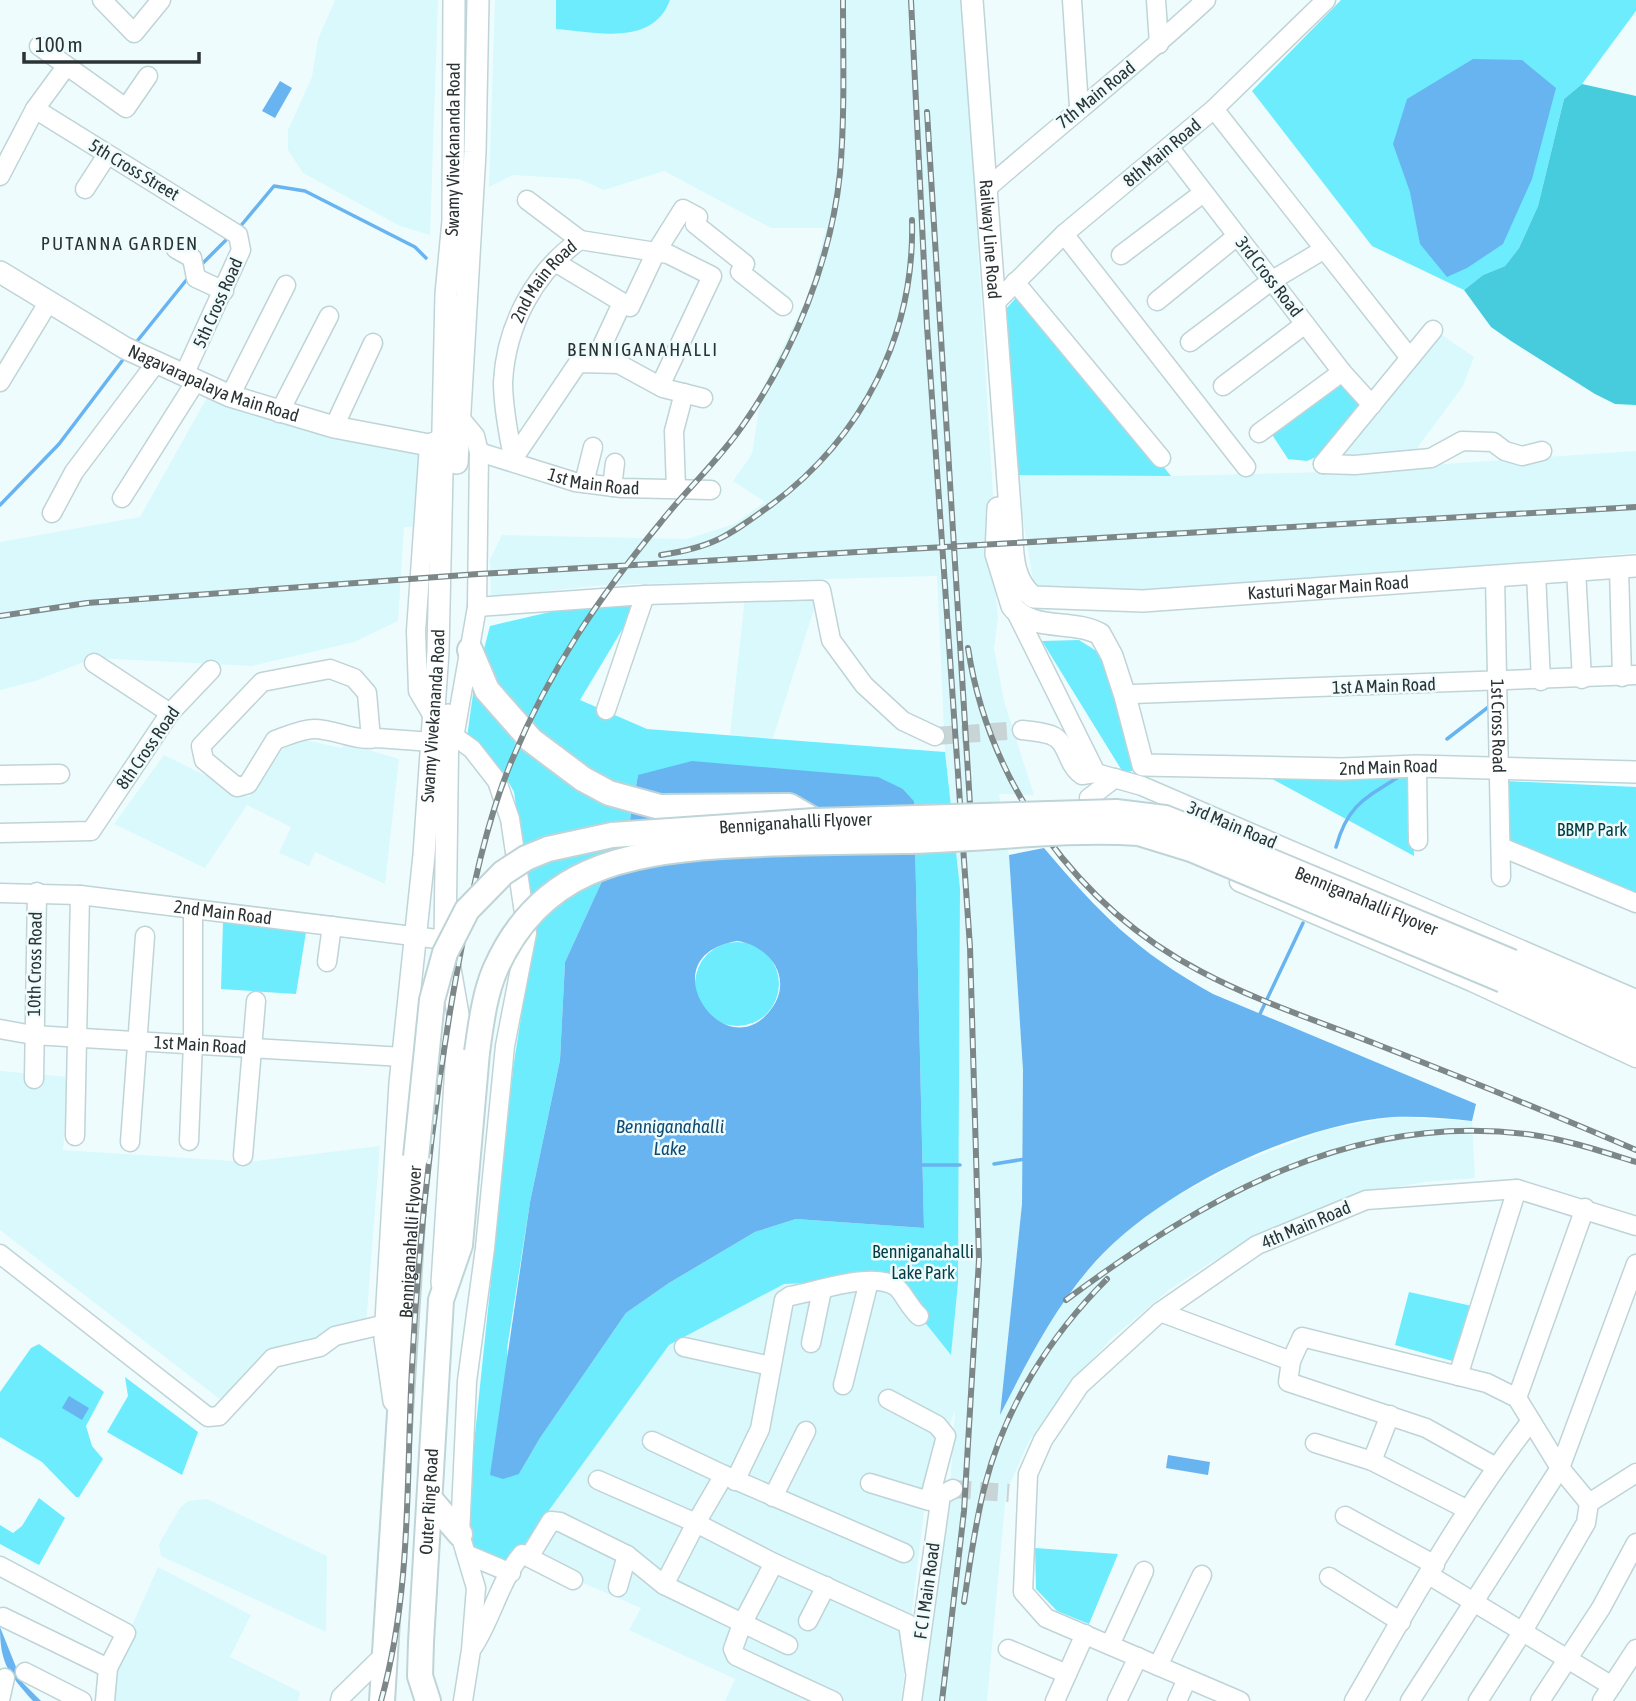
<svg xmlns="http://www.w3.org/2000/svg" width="1636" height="1701" font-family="'Asap Condensed',sans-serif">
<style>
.built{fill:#d9f9fd}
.green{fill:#6decfe;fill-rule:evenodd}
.forest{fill:#47ccde}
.water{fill:#68b4f0;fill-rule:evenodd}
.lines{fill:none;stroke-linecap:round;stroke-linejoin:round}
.stream{stroke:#68b4f0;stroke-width:3.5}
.minor-tunnel{stroke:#c8d4d6;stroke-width:18;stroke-dasharray:18 9;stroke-linecap:butt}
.minor-casing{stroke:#bfd4d7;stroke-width:21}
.major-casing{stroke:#bfd4d7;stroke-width:24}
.highway-casing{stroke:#bfd4d7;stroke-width:28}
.minor{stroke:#fff;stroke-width:18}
.major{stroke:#fff;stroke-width:21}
.highway{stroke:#fff;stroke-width:24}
.rail-casing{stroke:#7d8788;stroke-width:6}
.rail{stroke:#effcfe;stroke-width:3.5;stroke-dasharray:10;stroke-linecap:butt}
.highway-bridge-casing{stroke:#bfd4d7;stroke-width:28;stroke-linecap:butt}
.highway-bridge{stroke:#fff;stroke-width:24}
.labels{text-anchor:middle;stroke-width:5;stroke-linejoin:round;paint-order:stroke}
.street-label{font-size:18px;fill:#2b3334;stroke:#effcfe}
.park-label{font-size:18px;fill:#003e46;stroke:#effcfe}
.neighbourhood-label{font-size:19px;letter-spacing:2px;fill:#2b3334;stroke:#effcfe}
.water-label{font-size:19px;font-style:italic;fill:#114a71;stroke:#effcfe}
</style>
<rect width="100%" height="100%" fill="#effcfe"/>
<path class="built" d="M335,0H438L430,235L400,226L303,173L288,150V130L312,77L318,39Z
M495,0H963L993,495L992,558L998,618L994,648L1004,701L1034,795L999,794L1009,855L1023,1070L1022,1204L1000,1413L1055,1312L1090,1268L1118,1239L1162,1204L1237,1164L1325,1130L1392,1117L1472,1121L1475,1178L1424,1182L1372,1192L1323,1207L1277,1229L1210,1263L1169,1290L1111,1339L1076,1378L1029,1441L1006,1493L987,1701H921L931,1615L948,1517L955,1410L926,1495L901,1701H725L735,1679L629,1630L641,1608L516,1554L669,1345L784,1284L891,1280L951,1353L958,1283L960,888L945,752L937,576L604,585L491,597L490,559L502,535L687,539L734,524L765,502L733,481L752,454L762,390L809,294L826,228H771L664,171L604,190L579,179L513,175L489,187Z
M1442,335L1474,357L1463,386L1412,455L1334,462Z
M209,394L355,441L420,454L415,527H404L398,621L354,642L252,666L94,658L35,681L0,690V542L140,517Z
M1636,451V553L1137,592L1034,587L1016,475L1171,476L1326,472Z
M745,597L817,600L773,738L730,735Z
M291,737L342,748L345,743L399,759L385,884L315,852L309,866L279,853L291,827L247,805L205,868L114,824L164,755L249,797Z
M0,1071L69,1077L63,1150L248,1162L380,1146L366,1324L320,1339L221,1400L0,1230Z
M207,1499L327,1556L326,1632L161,1556L159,1544L180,1508L188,1501Z
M158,1567L251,1615L230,1657L300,1692L298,1701H111L113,1675L121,1650Z"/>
<path class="green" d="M556,0H670C653,47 595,32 556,29Z
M1341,0H1636V11L1582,84L1564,99L1538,206L1519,248L1505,266L1483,275L1464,290L1372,246L1252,91Z
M1021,292L1171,476L1016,475L1006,309Z
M1339,377L1360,405L1316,457L1307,461L1288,459L1269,430Z
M640,600L580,700L647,729L945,752L960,888L958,1283L951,1355L891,1280L784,1284L669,1345L507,1568L472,1552L465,1530L513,1069L534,933L514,792L503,772L467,737L474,687L490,626L584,604ZM638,775L903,789L914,801L924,1228L796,1219L755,1232L669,1283L626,1313L540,1438L519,1474L507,1349L530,1202L560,1060L565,962L630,820Z
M1079,640L1098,652L1113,669L1136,769L1124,774L1042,641Z
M1412,772L1414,856L1263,774Z
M1506,781L1636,787V893L1505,845Z
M223,922L306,932L296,994L221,989Z
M695 984a42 42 0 1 1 84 0a42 42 0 1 1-84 0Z
M1409,1292L1472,1306L1456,1362L1395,1345Z
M39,1344L104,1392L86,1426L92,1446L103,1459L79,1497H76L42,1462L0,1437V1392L31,1348Z
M125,1377L198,1432L182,1475L107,1432L128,1396Z
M39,1498L65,1518L39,1565L0,1544V1525L13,1533L22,1526Z
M1035,1548L1118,1554L1089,1624L1057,1611L1036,1589Z"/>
<path class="forest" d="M1582,84L1636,96V405L1615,404L1595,394L1511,341L1491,327L1464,290L1483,275L1505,266L1519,248L1538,206L1564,99Z"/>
<path class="water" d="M1473,59L1522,60L1556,88L1532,179L1503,244L1467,268L1447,277L1420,244L1410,192L1393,144L1407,99Z
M280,81L292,88L275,118L262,111Z
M692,761L878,777L903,789L914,801L924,1228L796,1219L755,1232L669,1283L626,1313L540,1438L519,1474L503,1479L490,1475L530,1202L560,1060L565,962L630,820L638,775ZM737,941C768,945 794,977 772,1008C726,1073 645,956 737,941Z
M1044,848C1100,914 1136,951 1213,994L1476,1104L1472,1121C1446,1118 1419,1116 1392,1117C1293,1125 1152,1193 1088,1270C1051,1314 1026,1364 1000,1415L1022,1204L1023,1070L1009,855Z
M69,1396L89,1408L82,1420L62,1408Z
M1168,1455L1210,1462L1208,1475L1166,1468Z
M0,1627L22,1682L41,1701H33C9,1674 0,1664 0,1627Z"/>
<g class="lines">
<path class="stream" d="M239,228L274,186L305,191L415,247L426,258
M201,265L230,236
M134,345L188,278
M0,505L59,444L125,357
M1447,739L1491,705
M1336,847C1347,807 1363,799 1397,778
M1259,1016L1303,923
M994,1164L1025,1159
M920,1165H960"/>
<path class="minor-tunnel" d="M935,736L1022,730
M953,1489L1009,1493"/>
<g class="minor-casing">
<g id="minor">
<path d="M102,0L134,33L161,0"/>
<path d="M1072,0L1079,107"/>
<path d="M1156,0L1159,44"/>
<path d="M39,46L126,108L148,76"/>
<path d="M35,109L238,235L241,250L184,375"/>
<path d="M1214,109L1410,358"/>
<path d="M1169,147L1342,372L1372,405"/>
<path d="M0,176L35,109L65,68"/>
<path d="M85,189L107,155"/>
<path d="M985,190C1058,126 1135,66 1206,0"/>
<path d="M527,200L580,240"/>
<path d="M1064,234L1246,467"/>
<path d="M176,249L192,258L196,278L224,291"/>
<path d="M1121,255L1203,193"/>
<path d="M555,262L630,307L656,252L683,209L698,217L695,224L745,264L740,272L783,306"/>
<path d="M1015,282L1161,458"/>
<path d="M1157,301L1237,236"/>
<path d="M995,303L1064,234L1214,109L1326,0"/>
<path d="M1190,342L1271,281L1323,250"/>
<path d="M594,363L622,303"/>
<path d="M0,382L48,303"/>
<path d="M1223,386L1305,324"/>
<path d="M230,396L286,285"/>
<path d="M279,413L329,316"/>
<path d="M334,427L373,343"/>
<path d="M1259,433L1342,372"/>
<path d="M429,445L416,631L418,691L434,718"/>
<path id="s1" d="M479,452L575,482L622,488L711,490"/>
<path d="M513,459L578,363L619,364L663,388L703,398"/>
<path id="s2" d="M514,462C509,438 503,407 503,382C506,326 534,272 580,240L668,254L712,276L660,386"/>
<path d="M1323,464L1355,465L1431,458L1462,441L1493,442L1505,451L1522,456L1542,451"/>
<path d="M1323,464L1433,330"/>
<path d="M584,483L593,447"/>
<path d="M612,487L615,463"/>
<path d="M676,489L674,431L684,393"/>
<path d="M122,498L196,381"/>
<path d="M52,513L74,472L156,363"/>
<path d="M1619,568L1622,677"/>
<path d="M1576,570L1582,679"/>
<path d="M1536,573L1541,681"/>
<path id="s3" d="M1495,576L1501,877"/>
<path d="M477,607L645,595L821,590L831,640L864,685L903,721L935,736"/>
<path d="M1016,612L1096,773"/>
<path d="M94,663L170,713"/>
<path d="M1133,694L1636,675"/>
<path d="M606,710L645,595"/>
<path d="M1022,730C1031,731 1042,732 1051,735C1069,742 1066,765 1082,775L1096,773L1142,786L1636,999"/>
<path d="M454,736L472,749L497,781L510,819L527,933L505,1046L485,1248L467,1381L460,1534L476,1588L471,1650L463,1701"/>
<path d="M454,738L477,607L479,452L475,436L460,418"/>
<path d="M371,739L367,693L354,678L330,669L262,682L201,746L204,760L237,787L248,784L275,740C287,736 302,729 314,729C335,729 356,742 377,738L432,742"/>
<path d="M1417,766L1418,841"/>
<path d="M0,775L60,774"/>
<path d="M1092,824L1089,798L1115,778"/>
<path d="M0,833L91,831L170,713L211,670"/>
<path d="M1501,847L1636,903"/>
<path d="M1239,882L1472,982L1636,1058"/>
<path id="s4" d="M0,893L80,895L445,940"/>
<path d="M327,962L332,926"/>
<path id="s5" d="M0,1029L33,1035L403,1057"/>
<path d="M34,1079L37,892"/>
<path d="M75,1136L80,895"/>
<path d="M189,1141L193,1043V910"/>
<path d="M130,1142L145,936"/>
<path d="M243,1156L256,1001"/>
<path d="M0,1254L208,1417L219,1416L273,1358L320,1347L335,1336L386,1324"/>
<path d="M1160,1312L1291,1361L1302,1337L1487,1383L1517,1398L1560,1468L1589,1503L1636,1473"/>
<path d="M811,1343L822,1290"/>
<path d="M684,1347L771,1366"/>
<path d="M1291,1361L1288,1382L1426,1428L1496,1467"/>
<path d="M1458,1376L1517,1189"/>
<path d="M843,1385L869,1281"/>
<path d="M1517,1398L1585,1208"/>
<path d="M652,1441L724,1475"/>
<path d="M1315,1443L1372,1461L1468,1510"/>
<path d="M1372,1461L1390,1415"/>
<path d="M598,1480L696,1523L724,1475L904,1553"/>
<path d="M735,1481L760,1429L784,1300L790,1296C815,1292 873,1271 895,1286C902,1290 909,1307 919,1316"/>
<path d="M870,1483L929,1501L946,1436L937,1425L888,1399"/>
<path d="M773,1497L806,1431"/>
<path d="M1345,1516L1435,1565"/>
<path d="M466,1554L511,1573"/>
<path d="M529,1557L551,1521L560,1522L627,1555L664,1585"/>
<path d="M774,1563L742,1624L733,1649L736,1656L833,1701"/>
<path d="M0,1566L126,1633L108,1668L105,1701"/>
<path d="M1429,1575L1612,1686"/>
<path d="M1329,1577L1401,1622"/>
<path d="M618,1587L627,1555"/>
<path d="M3,1617L108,1668"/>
<path d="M808,1621L826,1586"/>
<path d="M788,1645L664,1585L696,1523L774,1563L908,1624L915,1672"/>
<path d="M1110,1645L1144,1571"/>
<path d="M473,1647C492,1618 500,1580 522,1554L573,1580"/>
<path d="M1008,1649L1067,1674"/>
<path d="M1158,1666L1202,1575"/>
<path d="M25,1672L82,1701"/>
<path d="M0,1700L5,1678"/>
<path d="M340,1701L341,1697L385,1654"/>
<path d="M912,1701L941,1495L953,1489"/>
<path d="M1055,1701L1085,1634"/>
<path d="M1117,1701L1138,1657"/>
<path d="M1177,1701L1187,1679"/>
<path d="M1240,1701L1046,1618L1023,1592L1028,1474L1043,1440L1080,1385L1160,1312L1257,1245L1366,1200L1517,1189L1636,1226"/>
<path d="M1354,1701C1409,1606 1463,1508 1531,1421"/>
<path d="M1410,1701L1560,1468L1636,1264"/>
<path d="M1478,1701L1523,1631L1586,1523L1589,1503"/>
<path d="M1540,1701L1601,1608L1636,1543"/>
<path d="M1602,1701L1636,1649"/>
</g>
</g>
<g class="major-casing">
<g id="major">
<path id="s6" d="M972,0L1011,522C1013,550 1010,578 1033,597L1143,601L1636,566"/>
<path id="s7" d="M0,272L125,348L230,396L334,427L429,445L443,440"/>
<path d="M457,463L475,152L478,0"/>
<path id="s8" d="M998,508L996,554L1012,606C1031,632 1074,619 1100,634L1112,656L1125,696L1143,765L1342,769L1417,766L1636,772"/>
<path d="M442,1283L459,1020L445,940L448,715"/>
<path id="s9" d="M394,1401L385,1338L400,1083L424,855L438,651L446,294L453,221L454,0"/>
</g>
</g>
<g class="highway-casing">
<g id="highway">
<path d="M470,650L487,690L531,740L583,779L609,793L660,807L789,806L815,821"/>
<path d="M1512,962L1636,1018"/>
<path d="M1503,980L1636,1038"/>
<path d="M430,1499L460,1534"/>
<path id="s10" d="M382,1701L416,1157"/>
<path id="s11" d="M428,1701L420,1676L421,1642L441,1300L460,1245L477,1052"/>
</g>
</g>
<use href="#minor" class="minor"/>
<use href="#major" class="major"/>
<use href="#highway" class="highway"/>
<g class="rail-casing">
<path id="rail" d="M911,0L927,326L970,947L979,1259L964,1511L942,1701
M927,112L971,821
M661,555C714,547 728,536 771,505C863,437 915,334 912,220
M0,616L87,603L478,574L1636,507
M968,648C989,785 1078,907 1200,971C1256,1001 1318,1021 1376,1044C1463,1078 1550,1113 1636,1150
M1066,1300C1205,1197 1354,1110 1533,1135C1568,1140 1603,1152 1636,1162
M964,1602C970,1563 975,1523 985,1485C1005,1407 1050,1336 1107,1279
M381,1701C412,1589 406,1481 412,1367C419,1231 434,1095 459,961C472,893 485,824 512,760C550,669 599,597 661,522C687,489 719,460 743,425C794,352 831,261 840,173C845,115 843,57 843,0"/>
</g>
<use href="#rail" class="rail"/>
<g class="highway-bridge-casing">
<g id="highway-bridge">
<path d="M477,1052C481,1025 484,996 495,970C539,869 624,853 722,846C782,842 842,842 902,841C981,840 1060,828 1139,833L1191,849L1503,980"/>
<path id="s12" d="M416,1157L432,1000L445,953L467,910L503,873L526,858L548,849L612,835L815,821L1116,812L1165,818L1193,829L1512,962"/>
</g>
</g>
<use href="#highway-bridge" class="highway-bridge"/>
</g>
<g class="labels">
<g class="street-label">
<text transform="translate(1096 95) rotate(-39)" y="6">7th Main Road</text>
<text dy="6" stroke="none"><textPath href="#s9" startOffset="1255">Swamy Vivekananda Road</textPath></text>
<text transform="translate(1162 153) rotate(-40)" y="6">8th Main Road</text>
<text transform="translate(134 170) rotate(31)" y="6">5th Cross Street</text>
<text dy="6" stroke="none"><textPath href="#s6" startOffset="240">Railway Line Road</textPath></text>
<text transform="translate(1269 277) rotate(52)" y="6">3rd Cross Road</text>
<text dy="6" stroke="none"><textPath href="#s2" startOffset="192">2nd Main Road</textPath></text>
<text transform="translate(218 303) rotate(-66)" y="6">5th Cross Road</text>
<text dy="6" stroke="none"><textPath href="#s7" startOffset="242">Nagavarapalaya Main Road</textPath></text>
<text dy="6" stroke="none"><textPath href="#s1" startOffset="119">1st Main Road</textPath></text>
<text dy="6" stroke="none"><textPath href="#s6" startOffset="900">Kasturi Nagar Main Road</textPath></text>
<text transform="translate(1384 686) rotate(-2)" y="6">1st A Main Road</text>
<text dy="6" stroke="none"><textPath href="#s9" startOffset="688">Swamy Vivekananda Road</textPath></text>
<text dy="6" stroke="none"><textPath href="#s3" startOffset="150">1st Cross Road</textPath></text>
<text transform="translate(148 748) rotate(-55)" y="6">8th Cross Road</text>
<text dy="6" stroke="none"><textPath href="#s8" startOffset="579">2nd Main Road</textPath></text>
<text dy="6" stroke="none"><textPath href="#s12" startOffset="607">Benniganahalli Flyover</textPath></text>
<text transform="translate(1232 825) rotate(23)" y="6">3rd Main Road</text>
<text dy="6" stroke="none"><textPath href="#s12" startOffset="1195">Benniganahalli Flyover</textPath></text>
<text dy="6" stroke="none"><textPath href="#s4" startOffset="224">2nd Main Road</textPath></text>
<text transform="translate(35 964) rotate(-89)" y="6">10th Cross Road</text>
<text dy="6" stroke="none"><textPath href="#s5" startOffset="201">1st Main Road</textPath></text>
<text transform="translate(1306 1225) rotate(-23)" y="6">4th Main Road</text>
<text dy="6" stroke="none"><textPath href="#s10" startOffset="460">Benniganahalli Flyover</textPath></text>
<text dy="6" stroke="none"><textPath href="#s11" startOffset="201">Outer Ring Road</textPath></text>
<text transform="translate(927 1591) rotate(-82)" y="6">F C I Main Road</text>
</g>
<g class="park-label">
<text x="1592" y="836">BBMP Park</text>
<text x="923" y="1258">Benniganahalli<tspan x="923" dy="21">Lake Park</tspan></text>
</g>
<g class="neighbourhood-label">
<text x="120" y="250">PUTANNA GARDEN</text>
<text x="643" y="356">BENNIGANAHALLI</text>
</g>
<g class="water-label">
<text x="670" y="1133">Benniganahalli<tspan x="670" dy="22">Lake</tspan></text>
</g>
</g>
<path d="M24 52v10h175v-10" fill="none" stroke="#2b3334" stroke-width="3.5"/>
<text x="35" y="52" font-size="21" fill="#2b3334" stroke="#effcfe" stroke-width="5" paint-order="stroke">100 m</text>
</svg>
